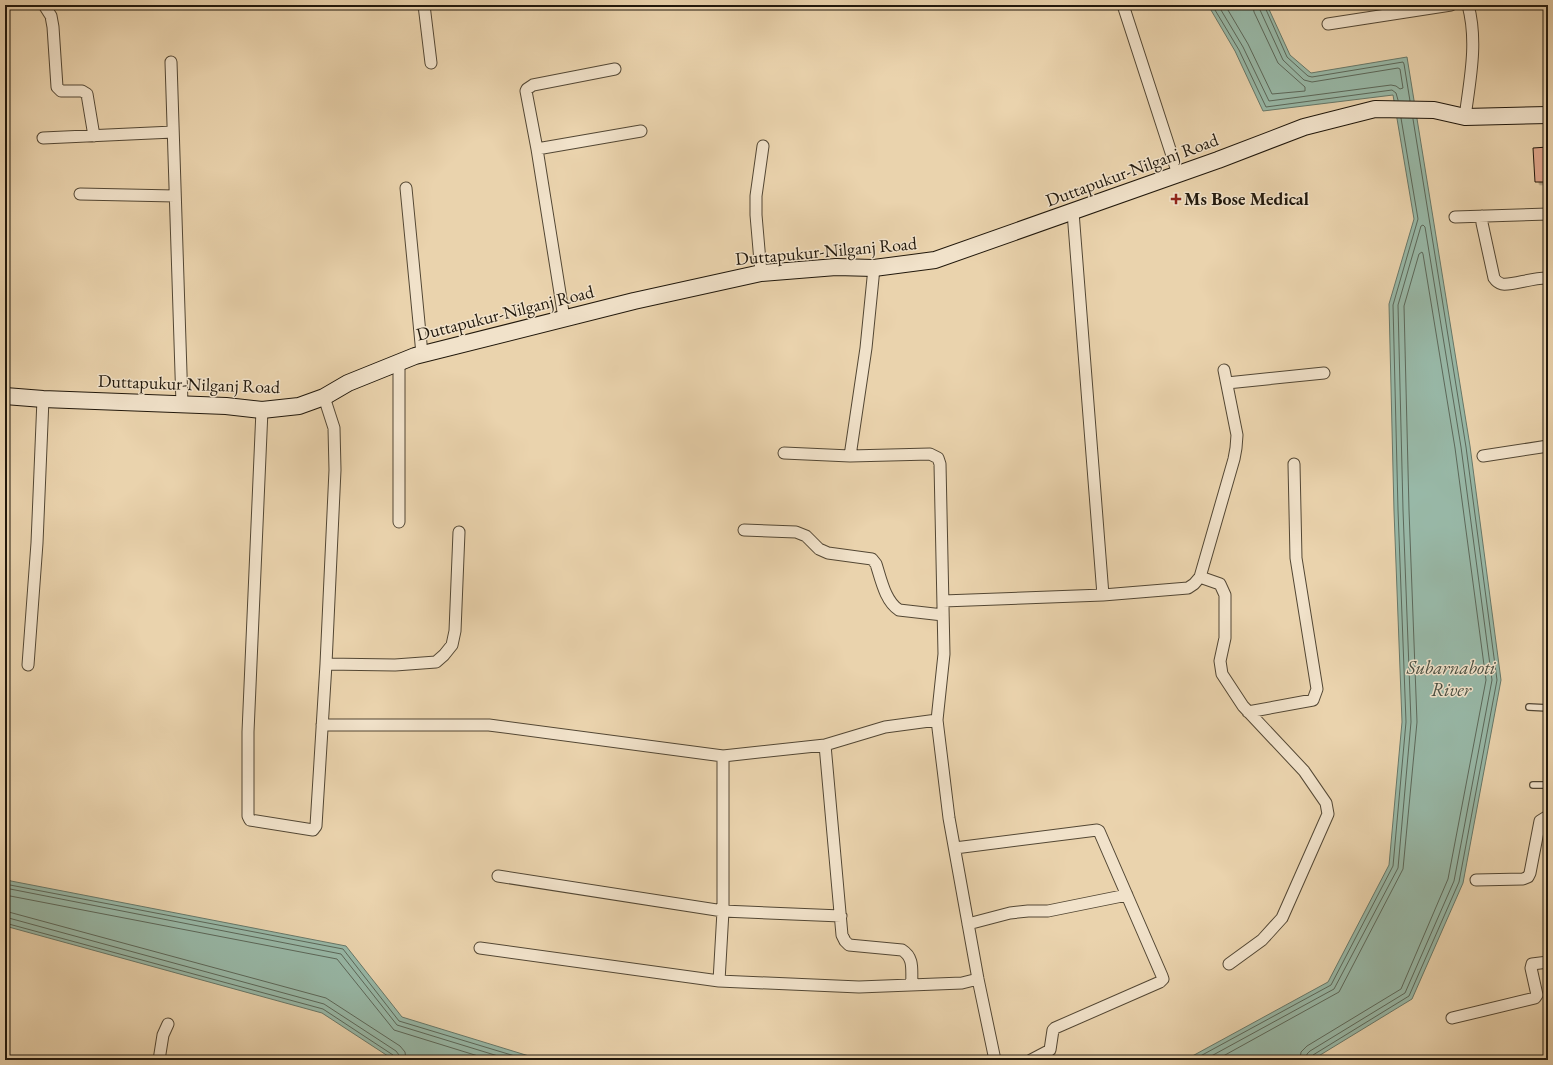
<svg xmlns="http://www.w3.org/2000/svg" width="1553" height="1065" font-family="'EB Garamond',serif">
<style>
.water{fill:#98b8a7;stroke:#687869}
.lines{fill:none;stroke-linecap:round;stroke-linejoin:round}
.shore{stroke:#5c685a;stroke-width:1}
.building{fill:#e1a78d;stroke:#21180c;filter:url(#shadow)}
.service-casing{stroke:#534734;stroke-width:8}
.minor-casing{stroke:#534734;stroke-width:13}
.secondary-casing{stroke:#21180c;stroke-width:18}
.service{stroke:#f1e2ca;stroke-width:5.5}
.minor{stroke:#f1e2ca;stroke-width:11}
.secondary{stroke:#f1e2ca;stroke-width:16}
.poi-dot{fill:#8f2418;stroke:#f1e2ca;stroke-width:1.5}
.labels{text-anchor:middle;stroke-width:3;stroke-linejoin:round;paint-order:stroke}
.street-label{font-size:18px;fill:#21180c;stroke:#f1e2ca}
.poi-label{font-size:18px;font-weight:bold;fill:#21180c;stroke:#f1e2ca;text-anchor:start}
.water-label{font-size:19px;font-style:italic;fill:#4b5042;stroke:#f1e2ca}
</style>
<defs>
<filter id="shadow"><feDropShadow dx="4.5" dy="2.5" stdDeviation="0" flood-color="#0004"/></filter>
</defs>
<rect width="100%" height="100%" fill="#ead3ad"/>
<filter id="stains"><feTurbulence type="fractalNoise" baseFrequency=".005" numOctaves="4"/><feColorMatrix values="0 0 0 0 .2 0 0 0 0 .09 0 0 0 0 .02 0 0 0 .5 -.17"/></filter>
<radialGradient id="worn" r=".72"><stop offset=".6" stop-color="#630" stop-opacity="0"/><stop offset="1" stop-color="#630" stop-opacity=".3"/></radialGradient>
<path class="water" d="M1208,5H1267L1290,55L1311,73L1407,57L1470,446L1501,680L1463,883L1412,999L1312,1060H1185L1328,982L1389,865L1402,722L1394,511L1389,304L1414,219L1393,95L1263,111L1235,51Z
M5,878L11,881L346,946L402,1017L542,1060H394L322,1013L5,926Z"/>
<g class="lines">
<path class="shore" d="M1212,5L1239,50L1266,107L1392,90L1396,93L1398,100
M1218,5L1243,47L1269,101L1391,85L1396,86L1400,89L1403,88L1400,69L1398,68L1312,82L1304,80L1283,60L1260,10L1259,5
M1225,5L1248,44L1272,94L1305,91V87L1278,63L1254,12L1253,5
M1264,5L1287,57L1308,76L1312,77L1403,62L1404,64L1410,101
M5,882L10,885L343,949L399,1021L528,1060
M5,888L341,954L397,1025L511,1060
M5,895L337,959L394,1030L491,1060
M5,911L326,998L400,1046L405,1052L406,1060
M5,917L324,1004L396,1051L399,1055L400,1060
M5,923L323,1009L393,1055L395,1060
M1193,1060L1331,985L1393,866L1406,722L1398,510L1393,305L1418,219L1401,118
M1204,1060L1334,989L1398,868L1411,722L1403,510L1398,305L1421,226L1423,225L1425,227L1461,447L1492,680L1454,881L1405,993L1310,1051L1307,1054L1306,1060
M1216,1060L1339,992L1403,869L1417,722L1409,510L1404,306L1419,254L1422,252L1423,254L1455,448L1486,680L1448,879L1401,989L1307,1046L1301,1052L1300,1060
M1311,1060L1313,1055L1409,996L1459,882L1497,680L1466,447L1413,119"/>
</g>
<path class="building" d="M1548,147V182H1535L1533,148Z"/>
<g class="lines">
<g class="service-casing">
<path id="service" d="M1529,707L1548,708
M1533,785H1548"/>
</g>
<g class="minor-casing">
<path id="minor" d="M44,5L51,16L53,27L57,87L61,91H82L87,94L94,136
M424,5L431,63
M1123,5L1178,174
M1328,24L1451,5
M171,62L182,404
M1465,117C1470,79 1478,42 1468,5
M43,138L173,132
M537,149L641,131
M406,188L422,354
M80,194L175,196
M1073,212L1103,595
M1482,216V223L1494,278C1496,281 1498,283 1502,284C1511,286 1534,277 1548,278
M1455,217L1548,214
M761,273L756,215V196L763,146
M564,318L537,149L526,91L527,89L533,85L615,69
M399,362V522
M1227,383L1324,373
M262,410L248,732V816L250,820L313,830L316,826L326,664L335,470L334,428L324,397
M784,453L850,456L930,454L938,458L940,464L944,654L937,720L949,818L978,979L995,1060
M850,456L866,348L874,268
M1483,456L1548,446
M744,530L796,532L806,536L819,549L828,553L872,559L876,564C881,579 885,601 899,610L943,615
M1200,577L1220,584L1225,595V638L1220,661L1222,674L1243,706L1304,771L1326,803L1328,814L1282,918L1262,940L1229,964
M943,601L1103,595L1188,588L1194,584L1200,577L1234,459L1236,448L1237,435L1224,370
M326,664L395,665L436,662L444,655L452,645L455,631L459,532
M28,665L37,543L43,399
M1248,712L1313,700L1317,689L1296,558L1294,464
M322,725H489L723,756L825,745L885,727L937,720
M825,745L842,935L845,941L849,945L902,950C915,958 911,971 912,985
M955,848L1097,830L1099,831L1162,976L1163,979L1160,982L1055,1028L1053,1030L1050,1050L1031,1060
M498,876L723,911L841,916
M1476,880L1523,879L1528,877L1530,873L1540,821L1548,816
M968,924L1010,913L1028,911H1048L1127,895
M480,948L719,981L859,987L962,983L978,979
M719,981L723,911V756
M1452,1018L1535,998L1537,995L1531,968L1532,964L1548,962
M159,1060L163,1035L168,1024"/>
</g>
<g class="secondary-casing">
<path id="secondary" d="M5,396L43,399L226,406L262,410L299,406L324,397L348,383L415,356L634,301L761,273L836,267L874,268L935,260L1218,160L1304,127L1375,109L1434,110L1465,117L1548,115"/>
</g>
<use href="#service" class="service"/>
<use href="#minor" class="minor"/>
<use href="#secondary" class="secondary"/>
</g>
<path class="poi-dot" d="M1174 193h4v4h4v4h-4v4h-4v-4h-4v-4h4z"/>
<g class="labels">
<g class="street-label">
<text transform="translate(1132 170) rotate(-20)" y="6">Duttapukur-Nilganj Road</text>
<text transform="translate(826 251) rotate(-5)" y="6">Duttapukur-Nilganj Road</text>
<text transform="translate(505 313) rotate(-14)" y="6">Duttapukur-Nilganj Road</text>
<text transform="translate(189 384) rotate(2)" y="6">Duttapukur-Nilganj Road</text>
</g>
<g class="poi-label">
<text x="1184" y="205">Ms Bose Medical</text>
</g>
<g class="water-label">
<text x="1451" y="674">Subarnaboti<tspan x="1451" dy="22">River</tspan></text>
</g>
</g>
<rect width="1553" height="1065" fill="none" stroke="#ead3ad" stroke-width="20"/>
<rect x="6" y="6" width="1541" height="1053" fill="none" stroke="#21180c" stroke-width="2"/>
<rect x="10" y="10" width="1533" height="1045" fill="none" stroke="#21180c"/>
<rect width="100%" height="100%" filter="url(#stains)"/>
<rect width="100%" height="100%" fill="url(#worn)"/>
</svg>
